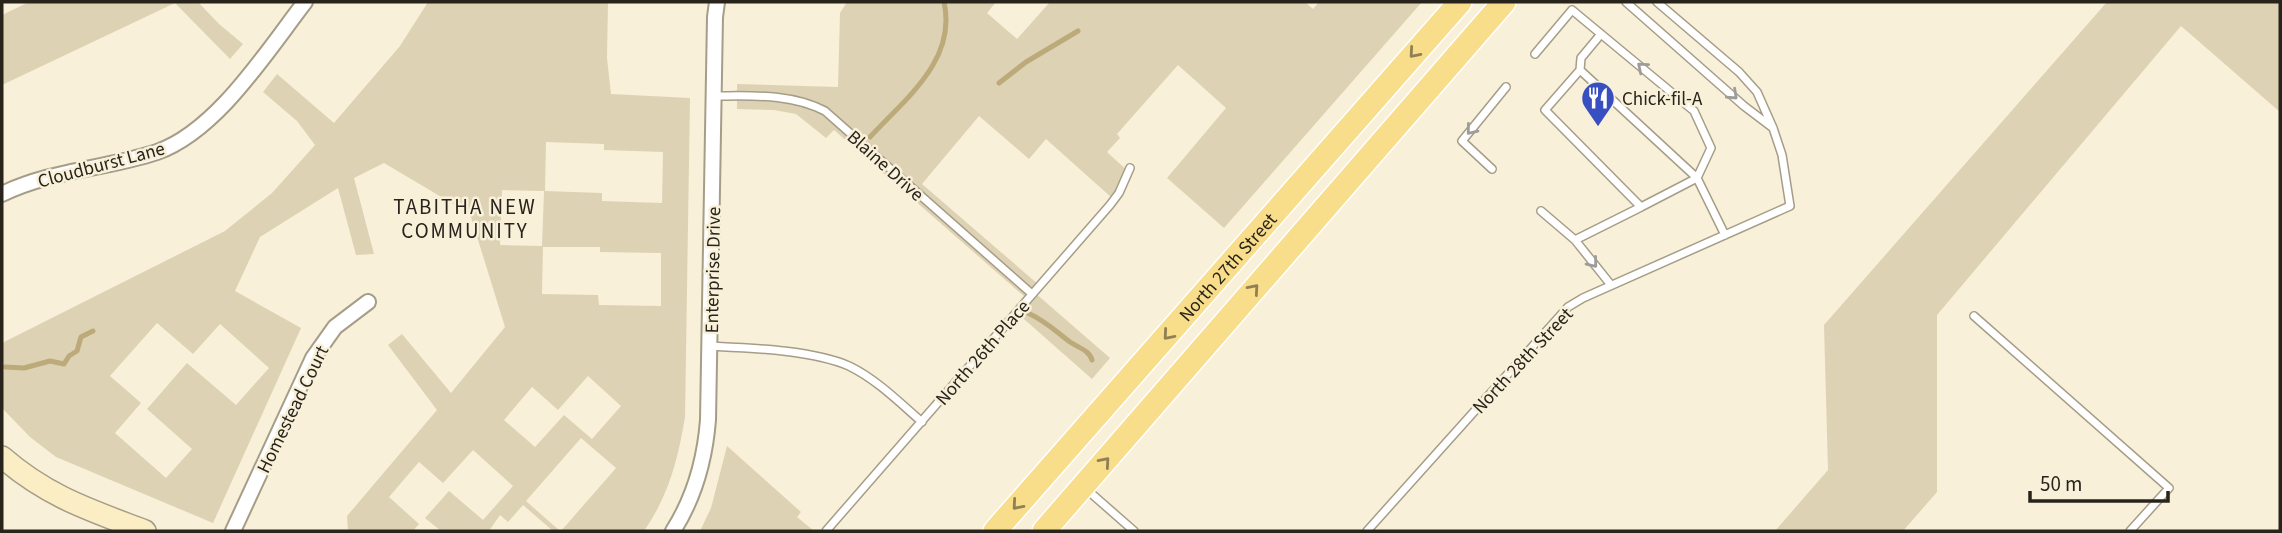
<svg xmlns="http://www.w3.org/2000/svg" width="2282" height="533" font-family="'Source Sans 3',sans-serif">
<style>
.green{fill:#ded2b4;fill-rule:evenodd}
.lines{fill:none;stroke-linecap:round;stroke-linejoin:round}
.stream{stroke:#bdaa7a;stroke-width:5}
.lane-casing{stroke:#a69d88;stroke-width:10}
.street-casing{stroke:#a69d88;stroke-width:18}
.secondary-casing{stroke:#a69d88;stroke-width:24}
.primary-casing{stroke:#fff;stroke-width:26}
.lane{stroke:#fff;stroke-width:7}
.street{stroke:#fff;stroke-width:14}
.secondary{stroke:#fceec4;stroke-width:21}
.primary{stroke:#f8dd8a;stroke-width:23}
.oneway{stroke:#908053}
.oneway2{stroke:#9e9c99}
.labels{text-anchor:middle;stroke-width:5;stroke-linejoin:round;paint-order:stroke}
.poi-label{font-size:19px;fill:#28241c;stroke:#f9f0d9;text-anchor:start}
.street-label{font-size:19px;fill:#28241c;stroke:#f9f0d9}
.neighbourhood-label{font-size:21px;letter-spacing:2px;fill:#28241c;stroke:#f9f0d9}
</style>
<rect width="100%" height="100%" fill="#f9f0d9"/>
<path class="green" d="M29,2H198L219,24L243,44L230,59L175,3L2,85V15Z
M428,2H608L607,58L611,94L690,98L685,417C678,459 669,495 644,531H561L616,468L581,438L526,501L560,531H553L523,505L508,522L500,515L489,531H441L425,518L449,491L483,520L513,486L473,450L443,483L419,462L389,497L419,524L413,531H348L347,516L437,410L388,345L402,334L451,393L505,327L470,214L384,163L354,178L374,254L356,255L338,188L260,237L235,291L301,328L213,523L56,457L30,437L2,408V343L225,231L272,193L315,145L297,121L263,92L277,74L334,123L400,46ZM546,142L604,144V150L663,152L662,203L602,201V193L545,191ZM502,190L544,191L542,246L500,245ZM543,247H600V252L661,253V306L599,305L598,295L542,294ZM157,323L193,354L220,324L269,368L236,405L187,363L147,409L192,449L166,478L115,433L141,403L110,376ZM588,376L621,406L592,439L564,415L535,447L504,420L532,387L558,410Z
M847,2H996L987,13L1017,39L1050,2H1305L1313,9L1319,2H1422L1224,228L1167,178L1226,108L1178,65L1117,134L1120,138L1107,152L1132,175L1112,198L1046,139L1029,159L979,116L922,184L1039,285L1034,292L1110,358L1092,379L1015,311L1026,298L834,130L826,138L796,114L774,110L737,109V84L838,87L840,13Z
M2107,2H2280V112L2181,26L1937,315V492L1903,531H1775L1828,470L1824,325Z
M727,446L801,512L797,517L814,531H700L711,508Z"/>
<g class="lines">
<path class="stream" d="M999,83L1026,62L1078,31
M870,137C906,98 957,60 944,2
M1028,313C1047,322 1054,330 1070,342C1079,348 1089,350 1092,360
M5,367L24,368L50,361L64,364L69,356L77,351L81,337L93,331"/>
<g class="lane-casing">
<path id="lane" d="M1626,2L1744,106L1773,128
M1535,54L1572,10L1694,111L1711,148L1697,178L1641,207
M1580,70L1581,58L1601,34
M714,96C751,96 791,93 825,111L1032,294
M1492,169L1462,141L1506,87
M1541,211L1575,240L1611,285
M1575,240L1641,207L1545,110L1580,70L1697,178L1725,235
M1974,316L2169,488L2130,531
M710,346C750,348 812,350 849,366C876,379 899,402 922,422
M1085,488L1134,531
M826,531L1110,205L1119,193L1130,168
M1367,531L1568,307L1583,298L1790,206L1782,155L1773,128L1757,92L1739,72L1657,2"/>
</g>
<g class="street-casing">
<path id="street" d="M2,194C51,170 106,169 157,152C217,131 267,51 305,2
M233,531L313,358L335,327L368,302
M673,531C694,498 705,458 708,420L715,17L717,2"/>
</g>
<g class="secondary-casing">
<path id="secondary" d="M2,457C48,497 90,510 145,531"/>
</g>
<g class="primary-casing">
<g id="primary">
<path id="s1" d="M995,531L1460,2"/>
<path d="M1044,531L1504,2"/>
</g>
</g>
<use href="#lane" class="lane"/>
<use href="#street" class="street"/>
<use href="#secondary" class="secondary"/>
<use href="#primary" class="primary"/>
</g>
<defs><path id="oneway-chevron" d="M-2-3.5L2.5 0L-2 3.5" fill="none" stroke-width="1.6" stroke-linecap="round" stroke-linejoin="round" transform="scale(1.75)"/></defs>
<g class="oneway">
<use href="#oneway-chevron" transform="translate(1414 53) rotate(131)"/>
<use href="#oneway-chevron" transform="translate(1254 289) rotate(-49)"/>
<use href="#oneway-chevron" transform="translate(1168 335) rotate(131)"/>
<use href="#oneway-chevron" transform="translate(1105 462) rotate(-49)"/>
<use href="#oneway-chevron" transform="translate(1017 505) rotate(131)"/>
</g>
<g class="oneway2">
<use href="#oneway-chevron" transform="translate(1642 67) rotate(-140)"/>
<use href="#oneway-chevron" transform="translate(1733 95) rotate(43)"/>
<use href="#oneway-chevron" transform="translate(1471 130) rotate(129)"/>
<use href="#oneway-chevron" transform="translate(1593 263) rotate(51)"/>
</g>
<defs>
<g id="restaurant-pin" transform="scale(1.75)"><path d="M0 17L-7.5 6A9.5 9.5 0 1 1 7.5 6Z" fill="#384fc1" stroke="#f9f0d9"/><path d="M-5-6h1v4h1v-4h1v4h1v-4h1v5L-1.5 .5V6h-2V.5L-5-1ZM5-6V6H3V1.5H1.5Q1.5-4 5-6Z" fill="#fff"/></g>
</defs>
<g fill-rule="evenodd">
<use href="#restaurant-pin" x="1598" y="98"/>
</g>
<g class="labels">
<g class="poi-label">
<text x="1622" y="105">Chick-fil-A</text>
</g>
<g class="street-label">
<text transform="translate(101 164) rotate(-15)" y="7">Cloudburst Lane</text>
<text transform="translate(886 165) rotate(42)" y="7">Blaine Drive</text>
<text dy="7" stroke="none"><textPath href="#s1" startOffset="352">North 27th Street</textPath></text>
<text transform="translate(712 270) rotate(-89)" y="7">Enterprise Drive</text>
<text transform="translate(982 352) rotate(-49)" y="7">North 26th Place</text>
<text transform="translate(1522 360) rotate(-47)" y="7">North 28th Street</text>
<text transform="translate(292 409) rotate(-64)" y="7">Homestead Court</text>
</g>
<g class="neighbourhood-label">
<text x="465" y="214">TABITHA NEW<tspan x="465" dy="24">COMMUNITY</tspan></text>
</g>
</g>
<rect width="2282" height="533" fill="none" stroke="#28241c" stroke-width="7"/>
<path d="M2030 491v10h138v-10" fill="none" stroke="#28241c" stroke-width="3.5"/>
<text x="2040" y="491" font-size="21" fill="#28241c" stroke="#f9f0d9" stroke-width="5" paint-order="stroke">50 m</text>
</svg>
